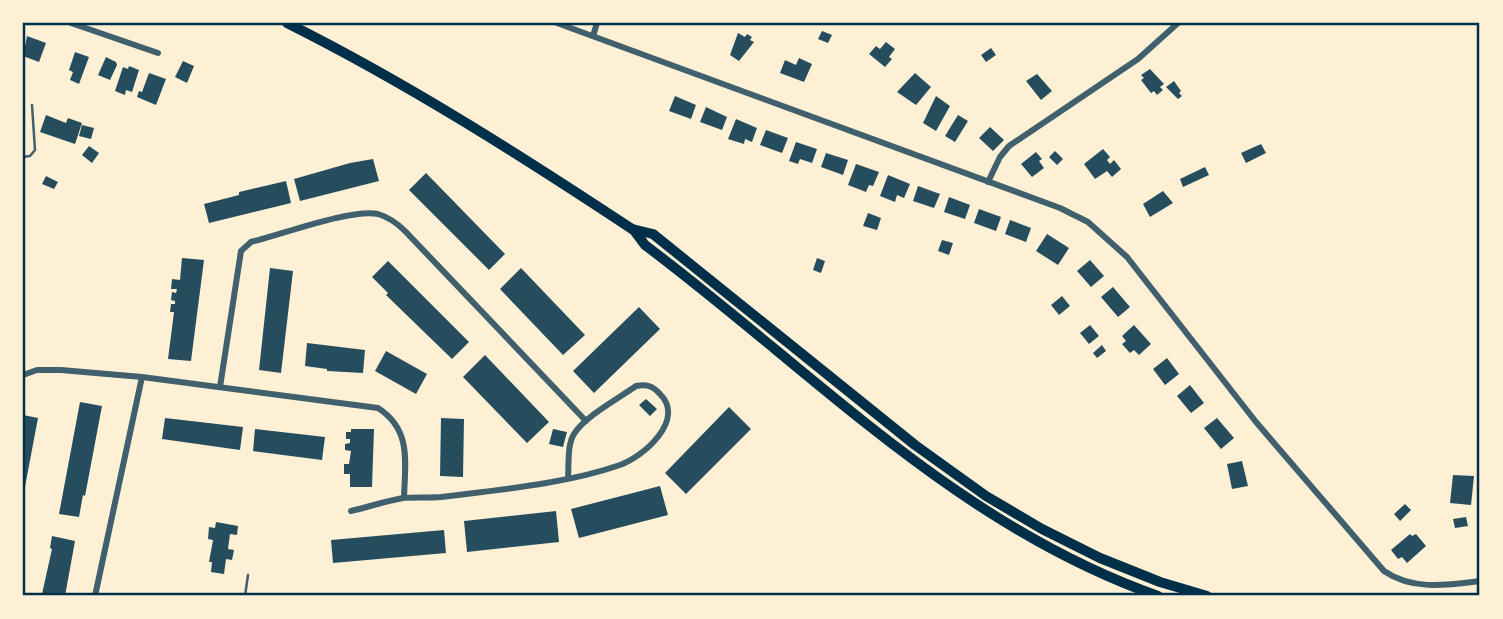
<svg xmlns="http://www.w3.org/2000/svg" width="1503" height="619" font-family="'Sofia Sans Condensed',sans-serif">
<style>
.building{fill:#264d5e}
.lines{fill:none;stroke-linecap:round;stroke-linejoin:round}
.service{stroke:#3f606c;stroke-width:2.5}
.minor{stroke:#3f606c;stroke-width:6}
.trunk{stroke:#003049;stroke-width:10}
.neatline{fill:none;stroke:#003049;stroke-width:2.5}
</style>
<rect width="100%" height="100%" fill="#fdf0d5"/>
<path class="building" d="M822,31L832,35L828,43L818,39Z
M738,33L745,37L747,34L752,37L750,40L754,42L739,61L730,55Z
M27,36L46,43L39,62L23,56Z
M886,42L895,49L889,57L892,59L885,67L869,54L876,46L880,49Z
M991,48L996,55L986,62L981,55Z
M75,52L89,57L79,84L70,80L73,72L69,70Z
M106,57L116,62L117,65L110,80L98,75Z
M799,58L812,64L804,82L780,73L785,60L796,65Z
M183,61L194,66L187,83L175,77Z
M129,66L139,70L132,92L126,90L125,95L115,91L123,67L128,69Z
M1150,69L1164,84L1160,87L1163,90L1157,95L1154,91L1151,93L1141,80L1144,78L1141,75Z
M149,73L166,79L156,105L137,97L139,91L142,92Z
M915,73L931,87L916,105L897,92Z
M1037,74L1052,91L1041,100L1026,81Z
M1174,81L1181,91L1179,93L1182,96L1178,99L1166,87Z
M675,96L696,105L691,119L669,111Z
M936,96L950,106L936,131L923,123Z
M706,107L727,117L722,130L700,122Z
M46,115L66,123L68,118L82,123L75,144L40,132Z
M958,115L968,121L955,142L945,136Z
M736,119L757,128L752,142L745,139L744,144L728,139Z
M82,125L94,128L91,139L79,136Z
M990,127L1004,140L993,151L979,138Z
M766,130L788,138L782,153L760,145Z
M796,142L817,149L812,163L800,159L798,164L789,161Z
M1261,144L1266,153L1246,163L1241,153Z
M89,146L99,153L92,163L82,155Z
M1103,149L1110,157L1107,160L1110,164L1114,160L1121,169L1112,177L1107,171L1095,179L1084,164Z
M1055,151L1063,159L1057,165L1049,157Z
M1036,152L1042,159L1039,161L1044,168L1032,177L1021,164Z
M826,153L848,160L843,175L821,167Z
M373,159L379,181L300,201L294,179L350,163Z
M856,164L879,172L873,186L869,185L866,192L848,185Z
M1205,167L1209,175L1183,187L1180,179Z
M426,173L505,254L489,270L409,190Z
M888,175L910,184L904,198L897,195L895,202L880,196Z
M46,176L58,182L54,189L42,184Z
M286,181L291,203L209,223L204,204L239,195V192Z
M918,186L940,194L934,208L913,201Z
M1163,191L1173,203L1150,217L1143,204Z
M949,197L970,205L965,219L944,212Z
M979,209L1001,217L996,231L974,223Z
M868,213L881,218L877,230L863,226Z
M1010,220L1031,228L1026,242L1005,234Z
M1047,234L1069,248L1058,265L1036,251Z
M942,240L953,243L949,255L938,251Z
M182,258L204,260L191,361L168,359L174,312H170L171,304H175V301L171,300L172,292L176,293L177,289H171L172,279L180,280Z
M817,258L825,261L821,273L813,270Z
M1090,260L1104,276L1091,287L1077,271Z
M388,261L469,342L452,359L386,295L388,293L372,277Z
M270,268L293,271L281,373L259,370Z
M521,268L585,335L563,355L500,289Z
M1113,287L1130,307L1118,317L1101,297Z
M1062,296L1070,306L1059,315L1051,305Z
M639,307L660,329L594,393L573,371Z
M1090,325L1099,336L1089,344L1080,333Z
M1134,325L1151,344L1139,355L1134,350L1130,353L1122,344L1126,341L1122,336Z
M307,343L365,350L363,373L327,371V369L305,366Z
M1102,345L1106,351L1097,358L1093,353Z
M386,351L427,374L416,394L375,371Z
M485,355L549,422L527,443L463,377Z
M1167,358L1179,374L1165,385L1153,369Z
M1190,385L1204,403L1191,413L1177,396Z
M646,399L657,409L650,416L639,405Z
M80,402L102,406L85,496L83,495L79,517L59,514Z
M729,407L751,429L686,494L665,473Z
M23,415L38,418L24,492H23Z
M165,418L243,427L240,450L162,439Z
M441,418L464,419L463,477L440,476Z
M1217,418L1234,438L1221,449L1204,428Z
M255,429L325,437L322,460L253,451Z
M351,429H374L372,487H350V474H344V464H349L351,451L345,450V444L350,443V439H346V432H351Z
M553,429L567,432L563,447L549,444Z
M1242,461L1248,486L1232,489L1227,464Z
M1453,475L1474,476L1471,505L1450,503Z
M660,486L668,515L579,538L571,509Z
M1405,504L1411,510L1400,521L1394,514Z
M556,511L559,542L467,552L464,521Z
M1466,517L1468,526L1455,528L1453,519Z
M216,522L238,526L237,535L230,534L228,549L234,550L232,560L226,559L224,574L211,572L212,562H209L213,540L208,539L209,527L215,528Z
M444,530L446,553L333,563L331,540Z
M1410,534L1412,536L1416,534L1426,546L1407,563L1402,557L1398,559L1391,550Z
M52,536L75,541L65,596L42,594L52,549L50,548Z"/>
<g class="lines">
<path class="service" d="M23,157L30,156L35,150L32,105
M245,596L248,575"/>
<path class="minor" d="M71,23L158,53
M557,23L1060,208L1088,222L1127,257L1256,422L1384,571C1413,591 1448,585 1480,581
M593,36L597,23
M988,182L1000,157L1009,146L1138,59L1178,23
M23,375L37,370H61L142,377L378,408C412,430 405,462 404,498
M220,387L241,251L251,242C280,235 353,208 378,214C388,217 398,224 405,231L586,421
M351,511C368,507 386,501 403,498C416,497 428,498 441,497C497,490 566,484 620,465C643,457 686,420 660,394C653,386 647,384 636,386C619,398 584,417 574,434C567,445 569,465 568,478
M95,596L142,377"/>
<path class="trunk" d="M287,23C407,83 520,155 632,229L653,234L915,445L986,496L1042,529L1100,558L1160,582L1207,596
M633,229L645,245C813,371 956,525 1158,596"/>
</g>
<rect width="1503" height="619" fill="none" stroke="#fdf0d5" stroke-width="49"/>
<rect x="24" y="24" width="1454" height="570" class="neatline"/>
</svg>
